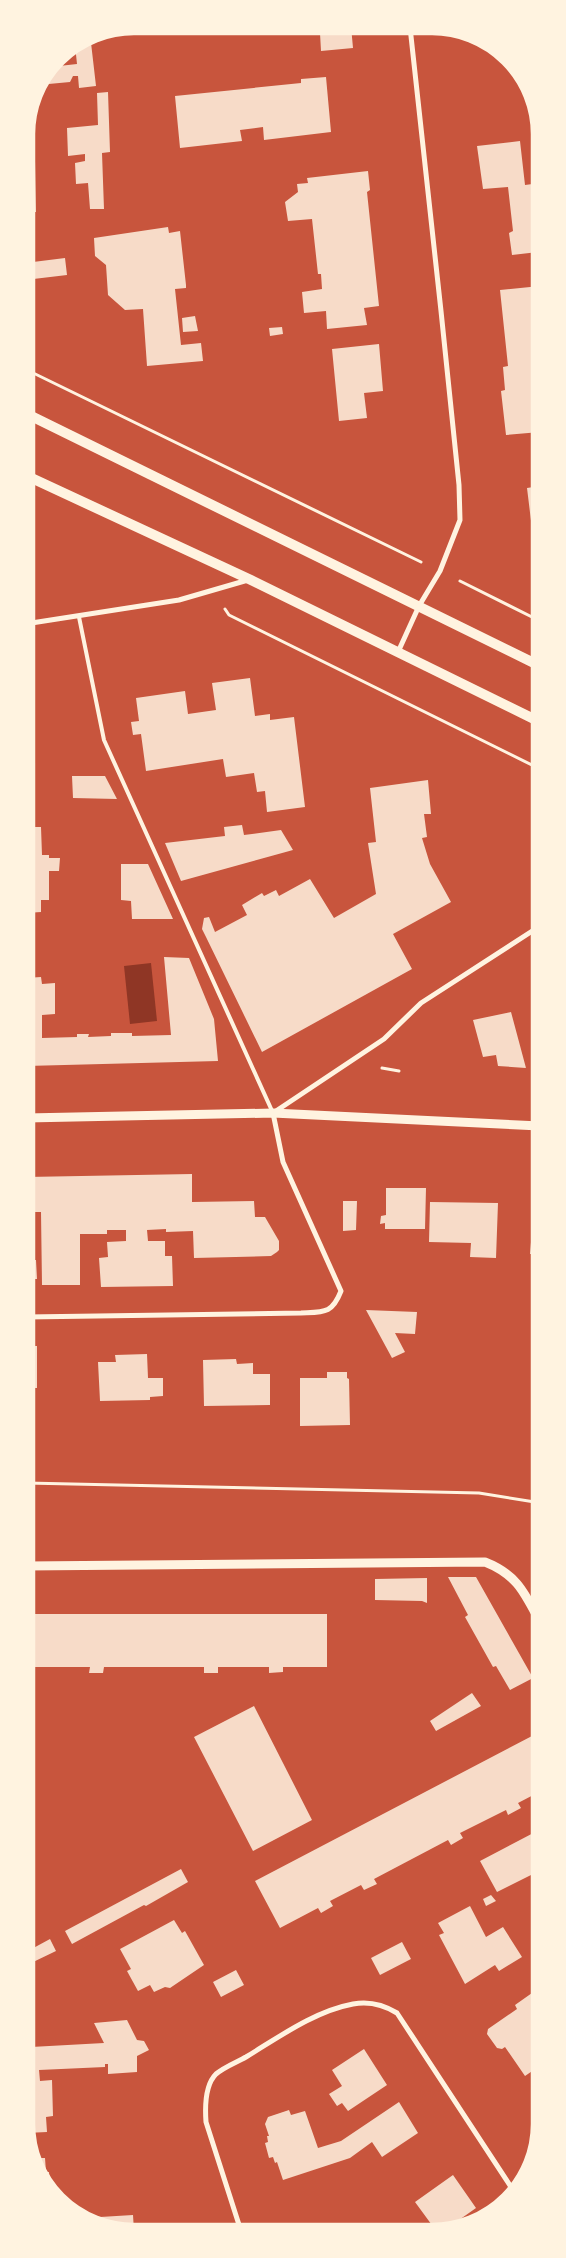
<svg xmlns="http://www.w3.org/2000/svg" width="566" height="2258" font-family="'PT Sans',sans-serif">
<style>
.water{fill:#8f3625}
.building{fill:#f7dbc8}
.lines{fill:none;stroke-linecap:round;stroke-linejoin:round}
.path{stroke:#fff3e0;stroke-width:3}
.service{stroke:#fff3e0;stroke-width:4}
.minor{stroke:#fff3e0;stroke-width:5}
.tertiary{stroke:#fff3e0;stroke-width:9}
.secondary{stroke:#fff3e0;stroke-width:10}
.rim{fill:none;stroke:#fff3e0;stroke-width:2.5}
</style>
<rect width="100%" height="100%" fill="#c8553d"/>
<path class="water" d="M151,963L157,1021L130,1024L124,966Z"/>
<path class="building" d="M305,26H351L353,48L321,51L320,33L306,35Z
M90,34L96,86L79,88L78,76H73L70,82L38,85L50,67L77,64L75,45Z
M326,77L331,132L264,140L263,127L240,130L242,141L180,148L175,96L301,83V79Z
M108,92L110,152L102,153L104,209H90L88,183L76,184L75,163L85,161V154L68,156L67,128L98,125L97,93Z
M29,109L34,110L36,212L25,213V127Z
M520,141L525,185L540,183V255L538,252L512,255L509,233L513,231L508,187L483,189L477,146Z
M368,171L370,190L367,192L379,306L364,308L367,325L327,329L326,311L304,313L302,292L322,289L321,274H318L312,219L288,221L285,202L298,192L297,184L308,183L307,178Z
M168,227L169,233L180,231L186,285V288L175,289L181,345L201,343L203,361L147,366L143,309L125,310L108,295L106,265L95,256L94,238Z
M65,258L67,275L25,280V263Z
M540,286V432L506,435L501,391L505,390L503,367L508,366L500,290Z
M195,316L198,331L183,332L182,318Z
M282,327L283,334L270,336L269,328Z
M379,344L383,391L364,393L367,418L339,421L332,349Z
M540,486V578H538L527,488Z
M250,678L255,716L270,714V720L294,717L305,807L267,812L265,791L257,792L254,773L226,777L223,759L146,771L141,734L133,735L131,722L139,721L136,698L185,691L188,714L216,710L212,683Z
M72,776H105L117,799L73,798Z
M428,780L431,814H424L427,837L422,838L430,864L451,902L393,934L412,969L262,1052L206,937L202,929L204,918L209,917L215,932L247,915L242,905L262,893L264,896L276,890L279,896L310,879L334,918L376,894L368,843L376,842L370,788Z
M242,825L244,835L281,830L293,850L181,881L165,843L225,836L224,827Z
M25,827H41L42,855H49V858H60L59,871H49V900H41V912L26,913V900H27Z
M121,864H148L173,919H132L131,901L121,900Z
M164,957L189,958L214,1019L218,1061L26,1066V978L41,977L42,984L55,983V1014L42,1015V1038L77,1037V1034H89L88,1037L111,1036V1033H132V1036L171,1035Z
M511,1012L526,1068L498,1066L496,1055L483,1057L473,1020Z
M192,1174V1202L254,1201L255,1217H265L279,1241V1250L277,1252L271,1256L194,1258L193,1231L166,1232V1229L147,1230L148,1241H165V1256H172L173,1286L101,1287L99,1258L108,1257L107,1242L126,1241V1230H107V1234H80V1285H42L41,1212H26V1177Z
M386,1188H426L425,1229H385V1223L380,1224L381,1216L386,1215Z
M343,1201H357L356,1230L343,1231Z
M430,1202L498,1203L496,1258L470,1257L471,1243L429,1242Z
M534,1206L540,1207V1273H531L532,1254H530Z
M26,1260H36L37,1279H26Z
M366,1310L417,1312L415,1334L395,1333L405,1352L392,1358Z
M26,1346H37V1388H26Z
M147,1354L148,1378H163V1396L150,1397V1400L100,1401L98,1362H116L115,1355Z
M236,1359L237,1364L253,1363V1374H270V1405L204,1406L203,1360Z
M327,1372H347V1378L349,1379L350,1425L300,1426V1378H327Z
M448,1577H476L533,1678L510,1690L496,1666L493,1667L465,1617L468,1615Z
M427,1578V1603L422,1601L375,1600V1579Z
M32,1614H327V1667H283V1672L269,1673V1667H218V1673H204V1667H104L103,1673H89L90,1667H26V1621H32Z
M472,1693L481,1706L436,1731L430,1721Z
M254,1706L312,1820L253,1851L194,1737Z
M532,1736L541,1753V1791L518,1803L521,1808L508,1815L506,1810L460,1833L463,1838L451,1845L448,1840L374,1879L377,1884L364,1890L361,1885L330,1901L333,1906L321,1913L318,1908L280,1928L255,1881Z
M541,1829V1889L533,1874L497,1892L480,1861Z
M181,1869L188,1882L146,1906L144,1905L72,1944L65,1931Z
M491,1895L496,1901L486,1906L483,1899Z
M470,1906L486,1937L503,1927L522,1957L499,1971L495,1965L465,1984L439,1935L444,1933L438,1923Z
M174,1920L182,1933L185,1931L204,1965L170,1988L165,1987L154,1992L150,1985L138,1991L127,1971L131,1969L120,1949Z
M50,1939L56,1951L29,1964L35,1975L26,1980V1952Z
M402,1942L411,1959L380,1975L371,1958Z
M236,1970L244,1985L221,1997L213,1982Z
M532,1993L541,2007V2065L525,2076L505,2047L502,2049L497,2048L487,2034L488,2029L517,2009L515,2005Z
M127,2020L137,2040L144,2041L149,2050L137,2056V2072L108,2074V2064H105V2067L39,2070L40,2081L52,2080L53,2116L46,2117L47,2132L26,2133V2071H32L31,2047L104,2043L94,2023Z
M364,2049L387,2085L348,2111L342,2103L337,2106L329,2094L342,2086L332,2070Z
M399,2102L418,2133L382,2157L372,2142L350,2158L283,2180L277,2162L275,2163L273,2157L269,2158L265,2143L268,2142L267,2136H269L265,2124L268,2117L289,2110L291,2115L305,2111L318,2148L341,2141Z
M35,2158H45L46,2172H49L50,2190Z
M453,2175L476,2208L442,2232H437L415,2202Z
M133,2215L134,2231H112L101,2224L100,2217Z"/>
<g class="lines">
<path class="path" d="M25,369L421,562
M460,581L540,621
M225,609L229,615L540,769
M382,1068L399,1071
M26,1483L479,1493L541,1503"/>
<path class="service" d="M79,617L104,740L273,1113"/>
<path class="minor" d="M25,624L179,600L248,580
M398,652L419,606L440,571L460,520L459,485L441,311L410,27
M26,1317L301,1313C324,1312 332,1314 341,1291L283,1162L273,1113L384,1039L421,1003L540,926
M241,2231L206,2122C205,2108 205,2085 216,2074C224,2067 237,2062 246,2057C279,2037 315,2011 353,2004C369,2001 384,2005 397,2013L515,2193"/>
<path class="tertiary" d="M26,1118L273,1113L540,1126
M26,1566L485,1562C518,1575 525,1594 541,1624"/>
<path class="secondary" d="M25,413L540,666
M25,475L251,580L540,722"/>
</g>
<path d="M0 0H566V2258H0ZM134 34H432A100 100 0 0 1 532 134V2124A100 100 0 0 1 432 2224H134A100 100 0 0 1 34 2124V134A100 100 0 0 1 134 34Z" fill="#fff3e0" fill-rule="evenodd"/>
<path class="rim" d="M134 34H432A100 100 0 0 1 532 134V2124A100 100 0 0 1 432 2224H134A100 100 0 0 1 34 2124V134A100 100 0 0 1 134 34Z"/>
</svg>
